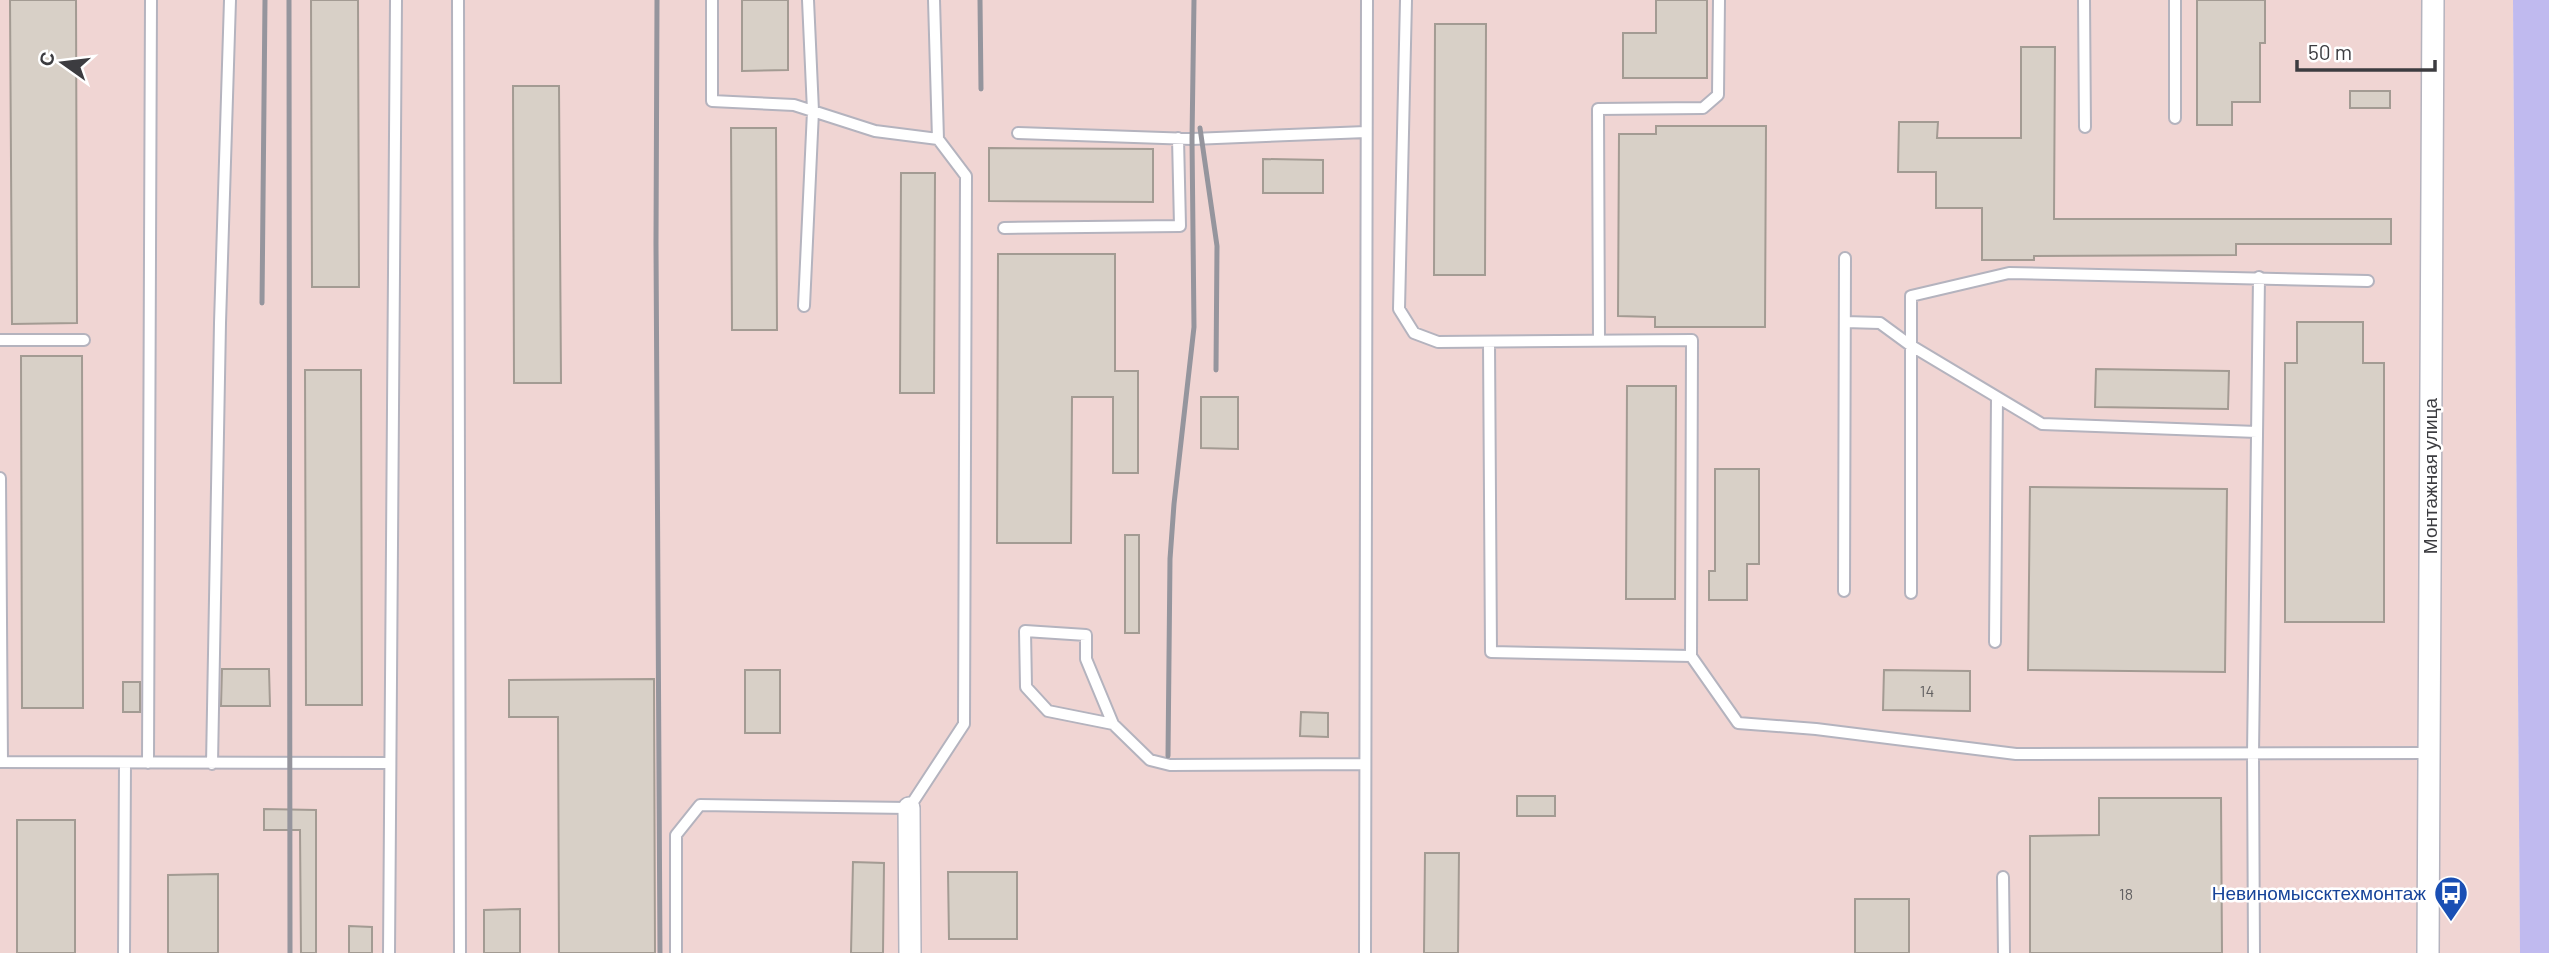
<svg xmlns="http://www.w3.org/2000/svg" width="2549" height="953" font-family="Barlow,sans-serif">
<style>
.industrial{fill:#f0d5d3}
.green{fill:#c0baef}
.building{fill:#d8d0c7;stroke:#a39b93;stroke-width:2}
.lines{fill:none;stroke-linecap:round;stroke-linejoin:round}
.lane-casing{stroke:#b4b3be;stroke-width:14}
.street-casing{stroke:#b4b3be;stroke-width:24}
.lane{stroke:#fff;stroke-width:10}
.street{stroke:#fff;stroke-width:21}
.rail{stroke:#95959d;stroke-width:5}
.labels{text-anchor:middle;stroke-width:5;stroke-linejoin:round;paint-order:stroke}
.number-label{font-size:16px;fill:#636162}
.street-label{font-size:19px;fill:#3c3c40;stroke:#fff}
.transit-label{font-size:19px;fill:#164399;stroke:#fff;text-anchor:end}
</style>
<rect width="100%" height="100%" fill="#e6e5f0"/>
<path class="industrial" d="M0,0H2513L2520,953H0Z"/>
<path class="green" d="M2513,0H2549V953H2520Z"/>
<path class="building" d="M10,0H76L77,323L12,324Z
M311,0H358L359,287H312Z
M742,0H788V70L742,71Z
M1656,0H1707V78H1623V33H1656Z
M2197,0H2265V43H2260V102H2232V125H2197Z
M1435,24H1486L1485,275H1434Z
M2021,47H2055L2054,219H2391V244H2236V255L2034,256V260H1982V208H1936V172H1898L1899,122H1938L1937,138H2021Z
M513,86H559L561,383H514Z
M2350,91H2390V108H2350Z
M1656,126H1766L1765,327H1655V317L1618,316L1619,134H1656Z
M731,128H776L777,330H732Z
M989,148L1153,149V202L989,201Z
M1263,159L1323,160V193H1263Z
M901,173H935L934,393H900Z
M998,254H1115V371H1138V473H1113V397H1072L1071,543H997Z
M2297,322H2363V363H2384V622H2285V363H2297Z
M21,356H82L83,708H22Z
M2096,369L2229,371L2228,409L2095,407Z
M305,370H361L362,705H306Z
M1627,386H1676L1675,599H1626Z
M1201,397H1238V449L1201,448Z
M1715,469H1759V564H1747V600H1709V571H1715Z
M2030,487L2227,489L2225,672L2028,670Z
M1125,535H1139V633H1125Z
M222,669H269L270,706H221Z
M745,670H780V733H745Z
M1884,670L1970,671V711L1883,710Z
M654,679L655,953H559L558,717H509V680Z
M123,682H140V712H123Z
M1301,712L1328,713V737L1300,736Z
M1517,796H1555V816H1517Z
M2099,798H2221L2222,953H2030V836L2099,835Z
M264,809L316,810V953H301L300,830H264Z
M17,820H75V953H17Z
M1425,853H1459L1458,953H1424Z
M853,862L884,863L883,953H851Z
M948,872H1017V939H949Z
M218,874V953H168V875Z
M1855,899H1909V953H1855Z
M520,909V953H484V910Z
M349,926L372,927V953H349Z"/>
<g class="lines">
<g class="lane-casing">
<path id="lane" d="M458,0L460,953
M934,0L938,139
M1406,0L1399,309L1414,333L1438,342L1692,340L1691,656
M2084,0L2085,127
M2175,0V118
M1018,133L1192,139L1366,132
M1004,228L1180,226L1178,138
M804,306L813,111L808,0
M1845,322L1880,323L1910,345L2042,424L2257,432
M0,340H84
M1599,341L1598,109L1703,108L1718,95L1719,0
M1489,343L1491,652L1691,656L1738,723L1816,729L2016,754L2429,753
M0,478L2,762
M1844,591L1845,258
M1911,593V296L2009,273L2368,281
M1995,642L1997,397
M1113,724L1048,711L1026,687L1025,631L1086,635V659L1113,724L1150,760L1170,765L1365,764
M0,762L390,763
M148,763L151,0
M212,764L220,323L230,0
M2003,877L2004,953
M124,953L125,763
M389,953L396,0
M676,953V835L700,805L909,808L964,724L966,176L938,139L875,131L794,105L712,101V0
M1365,953L1367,0
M2254,953L2253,754L2259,277"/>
</g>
<g class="street-casing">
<path id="street" d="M909,808L910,953
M2428,953L2433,0"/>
</g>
<use href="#lane" class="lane"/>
<use href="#street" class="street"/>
<path class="rail" d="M289,0L290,953
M657,0L656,243L660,953
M980,0L981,89
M1200,128L1217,246L1216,370
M262,303L265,0
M1168,756L1170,559L1174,504L1194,327L1192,139L1194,0"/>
</g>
<defs>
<g id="bus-pin" transform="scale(1.75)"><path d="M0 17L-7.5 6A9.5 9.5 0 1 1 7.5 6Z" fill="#1a4fb4" stroke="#fff"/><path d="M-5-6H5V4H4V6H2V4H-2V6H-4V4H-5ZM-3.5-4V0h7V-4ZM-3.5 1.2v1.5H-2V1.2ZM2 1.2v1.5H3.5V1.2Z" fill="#fff"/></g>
</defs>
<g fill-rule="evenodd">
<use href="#bus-pin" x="2451" y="893"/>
</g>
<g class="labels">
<g class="number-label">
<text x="1927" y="697">14</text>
<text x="2126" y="900">18</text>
</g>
<g class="street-label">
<text transform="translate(2430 476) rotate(-90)" y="7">Монтажная улица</text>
</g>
<g class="transit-label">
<text x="2426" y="900">Невиномыссктехмонтаж</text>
</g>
</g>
<g transform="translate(63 63) rotate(284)" stroke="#ffffff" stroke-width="5" paint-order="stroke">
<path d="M0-5L12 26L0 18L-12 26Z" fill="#3c3c40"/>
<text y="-10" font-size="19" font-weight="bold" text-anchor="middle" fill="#3c3c40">С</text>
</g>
<path d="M2297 60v10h138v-10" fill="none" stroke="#3c3c40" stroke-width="3.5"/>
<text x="2308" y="60" font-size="21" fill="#3c3c40" stroke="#ffffff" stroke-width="5" paint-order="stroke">50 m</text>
</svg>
